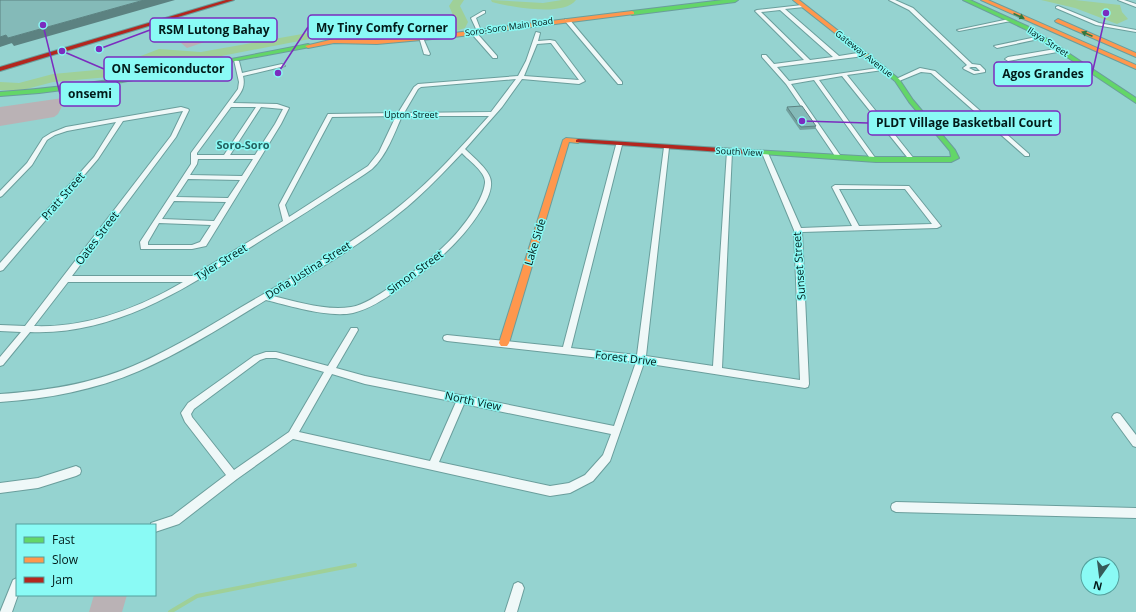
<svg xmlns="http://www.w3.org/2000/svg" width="1136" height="612" font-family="'Open Sans',sans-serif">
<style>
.green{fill:#bab2b5}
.water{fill:#9fd098}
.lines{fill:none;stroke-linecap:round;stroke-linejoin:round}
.stream{stroke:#9fd098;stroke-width:4}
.river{fill:#9fd098;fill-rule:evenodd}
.street-casing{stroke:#6a9e9c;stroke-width:2}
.fast-casing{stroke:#6a9e9c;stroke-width:2}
.slow-casing{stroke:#6a9e9c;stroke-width:2}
.jam-casing{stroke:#6a9e9c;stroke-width:2}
.street{fill:#eff8f8;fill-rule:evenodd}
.fast{fill:#63d668;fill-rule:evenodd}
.slow{fill:#ff974d;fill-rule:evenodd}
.jam{fill:#b3261e;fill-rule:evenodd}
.wall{fill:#72a09e}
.shaded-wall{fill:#5c8281}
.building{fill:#84bab8;stroke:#5c8281}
.oneway{fill:#327840}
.labels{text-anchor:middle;stroke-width:3;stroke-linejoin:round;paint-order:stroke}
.far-street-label{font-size:9px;fill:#021a19;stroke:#8afaf5}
.far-quarter-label{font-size:11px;font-weight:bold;fill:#23605e;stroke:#8afaf5}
.street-label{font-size:11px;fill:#021a19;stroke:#8afaf5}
.leader{fill:none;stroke:#7b2cbf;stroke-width:1.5}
.callout-dot{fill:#7b2cbf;stroke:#8afaf5;stroke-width:1.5}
.callout{fill:#8afaf5;stroke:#7b2cbf;stroke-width:1.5}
.callout-label{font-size:12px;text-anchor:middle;font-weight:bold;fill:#021a19}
</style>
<rect width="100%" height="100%" fill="#95d3d0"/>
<path class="green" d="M210,18L231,33L187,48L167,31Z
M63,98L65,100L58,114L54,117L0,126V107Z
M94,595H127L122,612H89Z"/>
<path class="water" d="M1041,0H1075L1120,5L1122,12L1128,19L1117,24L1075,8Z"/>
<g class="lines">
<path class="stream" d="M170,612L197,596L355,565"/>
<path class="river" d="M453,0H464L460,6L468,22L465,28L456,31L405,34L383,38L349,39L325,36L201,60L160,57L109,77L53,82L19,91L0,90V82L19,83L53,74L107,69L159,49L201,52L325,30L349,33L383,32L405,28L454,25L456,22L449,6Z
M491,0L543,3L562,0H576C563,17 511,7 492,2Z"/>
<g class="street-casing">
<path id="street" d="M889,0H895L913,8L972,64L980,65L985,70V72L974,74L964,69L963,68L967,65L909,10ZM971,67H976L980,71H975L969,68Z
M1118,0H1124L1136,4V7Z
M802,5H804V7L785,9L839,56L864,52L867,54L864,56L777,67L789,81L885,67L886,68L883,70L847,75L915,160V162H911L842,76L819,80L876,159V161H872L814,80L791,84L842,158L841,159H837L786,84L762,57V55H766L774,64L804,60L755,11L757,10ZM780,10L833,57L810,60L761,12Z
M1058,6L1099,23L1136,30V32L1096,25L1056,8V7Z
M483,11H485V13L476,18L481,31L479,32L477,31L471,18Z
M565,19H569L622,82V84H618L565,21Z
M1009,19L1011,20V21L959,31L957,30Z
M471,31H475L497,56V58H493L471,33Z
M536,32L540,33L538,41L550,40L555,41L585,81L579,84L522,79L502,107L465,149C473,157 491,171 491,182C492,191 486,202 481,210C460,244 429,269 396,291C383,300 369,309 353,313C329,318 290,306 266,300C225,325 183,352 139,371C95,390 47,399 0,402V394C45,391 91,384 133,366C178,347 220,319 262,295C310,267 358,240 402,204C434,178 461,147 489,116H402C394,134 387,155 372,169C363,176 352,182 342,189C319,204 296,219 273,233C198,280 122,336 30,332L3,365L0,366V357L21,332L0,331V325L25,326L171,136L183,111L123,121L98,159L3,270L0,271V263L94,157L116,122L67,131L55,135L47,140L32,165L2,196L0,197V191L27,163L43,138L51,133L66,127L181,107L188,109L189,110L176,137L72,276H192L283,221L279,205L328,114L398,113L414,87L418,84L518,76L526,61ZM550,43H551L579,80L524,76L537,44ZM516,79L491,112L404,113L418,89L421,87ZM396,116L379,152L368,166L289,217L285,205L332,117ZM462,153C469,161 486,172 485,183C484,192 479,201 475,208C454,243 422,267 389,288C378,295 364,305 351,307C326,311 298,302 273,296C320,269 366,241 407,207C427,190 444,172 462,153ZM68,282H183C139,308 86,328 34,326Z
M1041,36L1043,37V38L997,48L994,46Z
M419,37L423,38L430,54L429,55L424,54Z
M1061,48L1064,50L1063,51L1008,61L1005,59L1008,57Z
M234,60L239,61L242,73L282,64L285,66L243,76C246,88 240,94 233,103L277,104L289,108L281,124L206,246L192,249H141L140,242L191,164V153L238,89L239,82ZM231,107H256L224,155H197V153ZM261,107L283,109L275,124L255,155H230ZM198,159H253L242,176L190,175L197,164ZM188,179L240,180L228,198L176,197ZM174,201L226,202L214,221L162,219ZM159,223L211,225L200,242L192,245H148V242Z
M920,68L935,71L1029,154V156H1025L931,73L921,72L899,81L894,80Z
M619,143L622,145L571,348L637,355L664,147H668L669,148L646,356L713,366L727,151L729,150L732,152L722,368L800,380L794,230L762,153L763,152L765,151L768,153L801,228L852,226L832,187L835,185L909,186L941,226L937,228L802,232L809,384L808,387L805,388L644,363L610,461L593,481L570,493L550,496L293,439L237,479L179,524L155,532V525H151V523L172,516L226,475L185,422L181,413L188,403L254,356L266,352H276L328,366L351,328H357L358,330L336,368L365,376L614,426L636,362L447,341L444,340L443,338L444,336L447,335L563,347L616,145ZM839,189H905L932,224L859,226ZM266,358H276L324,372L289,432L234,470L192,417L191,414L194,409L260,360ZM332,374L365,384L456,402L430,461L299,432ZM464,404L611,434L603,455L585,475L569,483L550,486L439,462Z
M1117,413L1120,414L1136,435V447L1133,446L1114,420L1112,417L1114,414Z
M76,466L80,468L81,471L80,474L76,476L38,488L0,493V483L38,478Z
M896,502L1136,508V518L896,512L892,510L891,507L892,504Z
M17,578V595H18L12,612H0L13,580Z
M518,582L522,584L524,588L517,612H505L514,584Z"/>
</g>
<g class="fast-casing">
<path id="fast" d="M723,0H738L735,2L632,15L629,13L632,11Z
M963,0H970L1029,27L1136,98V103L1025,29Z
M308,44L310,45V47L117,83L39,93L0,96V92C104,85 206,64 308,44Z
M874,62H878L899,79L913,100L955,150L959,158L951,162H876L749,153L747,152L751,150L876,157H951L950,151L909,102L895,81L874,64Z"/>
</g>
<g class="slow-casing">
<path id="slow" d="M793,0H799L878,62V64H874Z
M981,0H988L1136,65V69Z
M632,11L634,12V14L454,37L377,44L334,43L308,48L305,46L334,39L377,40L454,33Z
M1058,19L1136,53V57L1056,22L1055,21Z
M566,138L578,139L581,141L578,143L569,142L509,343L507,346H501L499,343L563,140Z"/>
</g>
<g class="jam-casing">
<path id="jam" d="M226,0H234L0,71V67Z
M578,139L751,150L755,152L751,154L576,142V140Z"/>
</g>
<use href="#street" class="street"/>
<use href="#fast" class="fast"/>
<use href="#slow" class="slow"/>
<use href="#jam" class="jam"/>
</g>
<path class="wall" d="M787,107L816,126L815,129L800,130L786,110Z"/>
<path class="shaded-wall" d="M144,0H175L14,46L8,38Z
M6,35L12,43L0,47V37Z"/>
<path class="building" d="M0,0H144L8,38L6,35L0,37Z
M802,106L816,126L801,127L787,107Z"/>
<defs><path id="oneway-solid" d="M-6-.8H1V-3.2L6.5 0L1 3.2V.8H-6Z"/></defs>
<g class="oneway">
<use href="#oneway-solid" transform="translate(1019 16) rotate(24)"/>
<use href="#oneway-solid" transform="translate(1087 34) rotate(-157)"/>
</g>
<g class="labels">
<g class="far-street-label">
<text transform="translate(509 27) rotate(-8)" y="3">Soro-Soro Main Road</text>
<text transform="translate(1048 42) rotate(33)" y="3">Ilaya Street</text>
<text transform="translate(864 54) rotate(38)" y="3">Gateway Avenue</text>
<text x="411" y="118">Upton Street</text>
<text transform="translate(739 152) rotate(3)" y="3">South View</text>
</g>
<g class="far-quarter-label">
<text x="243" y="149">Soro-Soro</text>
</g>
<g class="street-label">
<text transform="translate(63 196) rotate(-49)" y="4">Pratt Street</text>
<text transform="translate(97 238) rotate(-53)" y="4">Oates Street</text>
<text transform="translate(535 242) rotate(-73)" y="4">Lake Side</text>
<text transform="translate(221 262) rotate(-32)" y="4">Tyler Street</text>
<text transform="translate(799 266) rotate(-94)" y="4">Sunset Street</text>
<text transform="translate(308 270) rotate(-32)" y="4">Doña Justina Street</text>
<text transform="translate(415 272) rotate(-36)" y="4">Simon Street</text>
<text transform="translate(626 358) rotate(7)" y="4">Forest Drive</text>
<text transform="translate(473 401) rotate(12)" y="4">North View</text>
</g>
</g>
<path class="leader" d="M278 73L308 27M99 49L150 30M62 51L104 69M1106 13L1092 74M43 25L60 94M802 121L868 123"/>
<g class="callout-dot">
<circle cx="278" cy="73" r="4"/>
<circle cx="99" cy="49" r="4"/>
<circle cx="62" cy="51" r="4"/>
<circle cx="1106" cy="13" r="4"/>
<circle cx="43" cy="25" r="4"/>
<circle cx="802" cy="121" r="4"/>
</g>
<g class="callout">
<rect x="308" y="15" width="148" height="24" rx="4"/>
<rect x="150" y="18" width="127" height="24" rx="4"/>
<rect x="104" y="57" width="128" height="24" rx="4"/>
<rect x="994" y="62" width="98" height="24" rx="4"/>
<rect x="60" y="82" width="60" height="24" rx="4"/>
<rect x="868" y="111" width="192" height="24" rx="4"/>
</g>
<g class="callout-label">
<text x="382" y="32">My Tiny Comfy Corner</text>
<text x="214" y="34">RSM Lutong Bahay</text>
<text x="168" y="73">ON Semiconductor</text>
<text x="1043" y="78">Agos Grandes</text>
<text x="90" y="98">onsemi</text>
<text x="964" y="127">PLDT Village Basketball Court</text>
</g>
<rect x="16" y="524" width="140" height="72" fill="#8afaf5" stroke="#54a09d"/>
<rect x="24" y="537" width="20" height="6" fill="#63d668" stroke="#54a09d"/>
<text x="52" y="544" font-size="12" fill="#021a19">Fast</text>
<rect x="24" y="557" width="20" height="6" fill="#ff974d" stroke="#54a09d"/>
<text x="52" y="564" font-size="12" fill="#021a19">Slow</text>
<rect x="24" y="577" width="20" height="6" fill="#b3261e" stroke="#54a09d"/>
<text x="52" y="584" font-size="12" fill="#021a19">Jam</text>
<g transform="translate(1100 576) rotate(194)"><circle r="19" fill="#8afaf5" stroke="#54a09d"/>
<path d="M0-3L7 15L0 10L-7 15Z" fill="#355b59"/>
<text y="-6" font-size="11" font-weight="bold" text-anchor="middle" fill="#021a19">N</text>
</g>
</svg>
